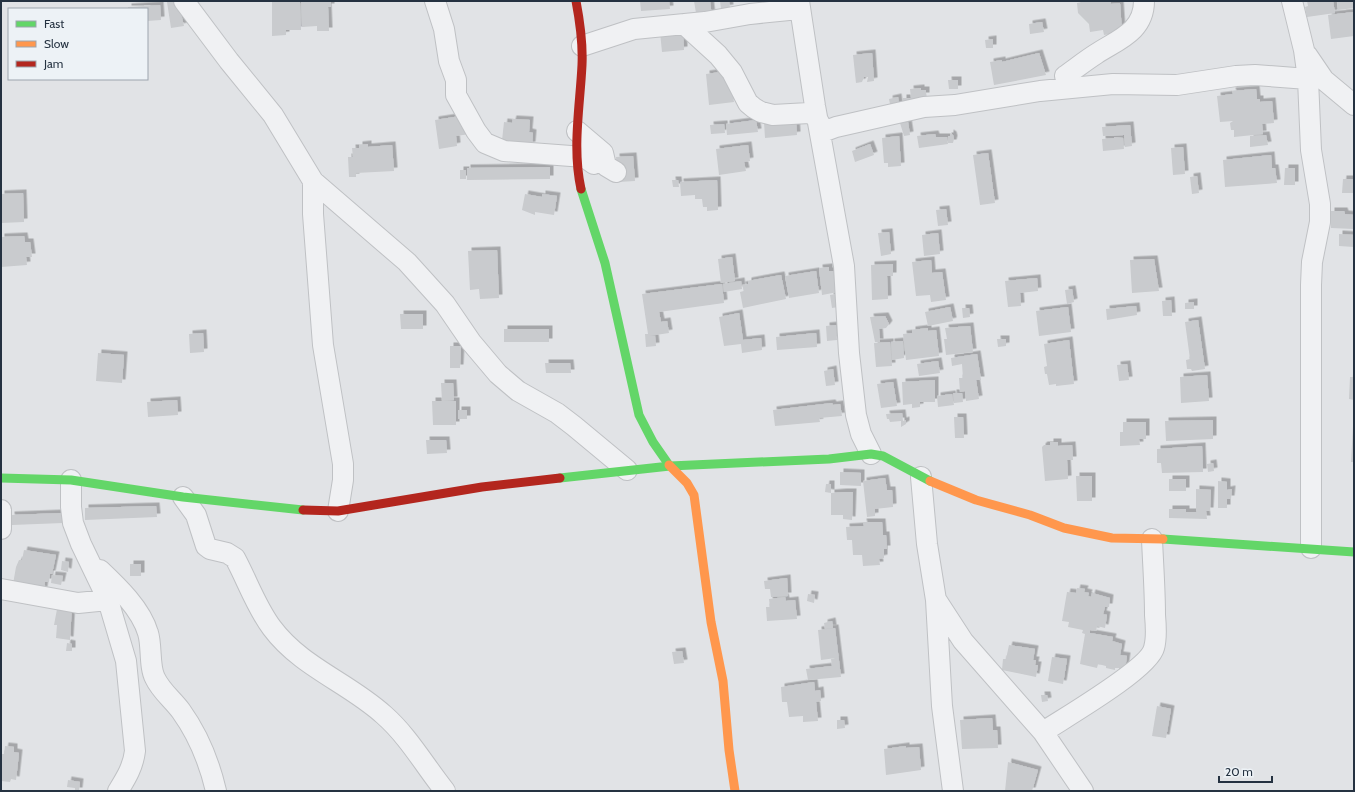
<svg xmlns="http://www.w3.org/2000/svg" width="1355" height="792" font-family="Cabin,sans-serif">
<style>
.building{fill:#c9cbce;filter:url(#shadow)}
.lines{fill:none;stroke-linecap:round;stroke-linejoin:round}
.street-casing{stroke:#bfc1c4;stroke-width:22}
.street{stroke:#f0f1f3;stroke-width:20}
.fast{stroke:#63d668;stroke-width:9}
.slow{stroke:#ff974d;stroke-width:9}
.jam{stroke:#b3261e;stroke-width:9}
</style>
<defs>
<filter id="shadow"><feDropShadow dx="3.5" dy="-3.5" stdDeviation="0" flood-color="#0004"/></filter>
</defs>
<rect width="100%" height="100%" fill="#e1e3e6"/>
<path class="building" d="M178,1L184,26L171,28L167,2Z
M272,1L300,2L301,30H286V35L272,36Z
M301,1H331V7H328L329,31H317V26L302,27Z
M640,1H669L670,9L641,11Z
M694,1H710L712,17L697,19Z
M720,1H729L730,8L721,9Z
M1087,1H1111V4L1120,3L1122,32L1104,35L1103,30L1090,32L1089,24L1078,13L1077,3Z
M1307,1H1333L1335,13L1307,17L1305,7L1308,6Z
M1337,1H1354V8L1338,10Z
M160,5L161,20L147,21V9H128V7Z
M1354,12V36L1331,39L1328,15Z
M1042,22L1044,32L1030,34L1029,24Z
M683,30L684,50L662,52L660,32Z
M993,39V48H986L985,40Z
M872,53L874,81L867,82L868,77H864L862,82L856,83L853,55Z
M1039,53L1046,75L994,85L990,62L1002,60V62Z
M728,71L734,102L709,105L706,74Z
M948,80H958V89H949Z
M921,88V90H926V96H922L923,103L903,108V98H911L910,89Z
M1256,89L1257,99H1260V102L1272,101L1274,123L1262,124L1263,134L1234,137V130H1231L1230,123L1233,121L1220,122L1217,96L1233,94L1232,91Z
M898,97L900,112L892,114L889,99Z
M467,115L470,134L456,136L457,146L439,149L435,120Z
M513,119L530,120L529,132L533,133L532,145L501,150L504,122L512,123Z
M756,120L758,132L727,135L726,124Z
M796,120L797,135L765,138L764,122Z
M908,122L910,135L904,136L900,123Z
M724,124L725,133L711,134L710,125Z
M1130,125L1132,146L1125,147L1124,135L1103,136L1102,127Z
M950,133L953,135L954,139L953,143H948V136H950Z
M935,134L936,137H947L948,144L919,148L917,136Z
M1266,135L1268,145L1250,147V136Z
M899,136L901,166L888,167V163H884L882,138Z
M1114,137L1123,138L1124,149L1103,151L1102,139L1114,138Z
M368,144V147L392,145L394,171L356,173V177H349L348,157H353L352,148H359V145Z
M870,144L874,155L855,162L852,151Z
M748,145L750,161L744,162L746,171L719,175L716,149Z
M1183,147L1185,174L1173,175L1171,148Z
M988,153L995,203L980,205L973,155Z
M1271,155L1272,168H1275L1277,183L1225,187L1223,160Z
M633,156L635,181L618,182L616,157Z
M550,167V179L467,180V168Z
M1285,168H1295V185H1284Z
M460,170H466V179H460Z
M1197,176L1199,193L1192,194L1190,177Z
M1343,179H1354V193H1342Z
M672,180H678L679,187H673Z
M717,180L718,210L707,211V207H703L702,199H695V195L681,196L680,182Z
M23,193L24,222L1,223V194Z
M525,194L542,197V194L557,196L554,215L535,212V215L522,210Z
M946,209L948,225L938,226L936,210Z
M1331,211H1344L1345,214L1354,215V229L1331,228Z
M889,232L891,254L881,256L878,233Z
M938,233L940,254L924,256L922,235Z
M1339,234L1354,235V247L1339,246Z
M24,236L25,242H30L32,257H26L27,265L1,267V237Z
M497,250L499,298L480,299L479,289L470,290L468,251Z
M732,257L735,281L721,283L718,259Z
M1154,259L1159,291L1132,293L1130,260Z
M931,260L932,273L942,272L946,300L931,302L930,295L916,296L912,262Z
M893,264V276H887L888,299L872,300L871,265Z
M829,267V271H835L838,292L822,295L819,268Z
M816,271L819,293L789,298L785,276Z
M781,275L786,299L743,308L740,292L744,291L742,285L748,284V281Z
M1037,278L1038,291L1020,293L1021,306L1008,307L1005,281Z
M741,281L742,289L724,292L723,284Z
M722,284L724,303L659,312L661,322L667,321L669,333L649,336H655L656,346L646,347L645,334H648L642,294Z
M1072,289L1074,302L1067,304L1065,290Z
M836,294L838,307L832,308L830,295Z
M1171,300L1172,316H1163L1162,301Z
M1194,302V309H1185V303Z
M1136,306L1137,315L1107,320L1106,309Z
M950,307L953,321L928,326L925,312Z
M1068,307L1071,332L1039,336L1036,311Z
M962,308H969L970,317L963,318Z
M739,313L743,340L761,338L762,350L742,353L741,344L724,346L719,317Z
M400,314H423V329H401Z
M885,316L889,324L886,328L879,329L880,342H875L870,317Z
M1198,320L1205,369L1192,371L1191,369H1187L1186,360L1190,359L1185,322Z
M836,325L837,340L827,341L826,326Z
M970,326L973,352L946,355L944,339H947L945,328Z
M928,328V331L936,330L939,356L906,360L903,334L912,333V330Z
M504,329H549V342H504Z
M203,333L204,352L190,353L189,334Z
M816,333L817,347L777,350L776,337Z
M997,339H1006V346L998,347Z
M1069,340L1074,384L1056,386V384L1049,385L1047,374H1045L1044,367L1047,366L1044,344Z
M903,341L904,358L892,360L891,342Z
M890,342L892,366L876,367L874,343Z
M450,346H461L460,368H450Z
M98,353L124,355L122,383L96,381Z
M977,354L981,380H976L979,399L966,401L965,391L960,392L959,378H963L962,364L952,366L951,358Z
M938,361L940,373L919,376L917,364Z
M545,363H570L571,373H546Z
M1127,364L1129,380L1119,381L1117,365Z
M833,369L835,385L826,386L824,371Z
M1207,375L1209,401L1181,403L1180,377Z
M1350,377H1354V400L1349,399Z
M935,380V402H920V407L912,408V404L903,405L902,382Z
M893,382L897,406L881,408L877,384Z
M441,383H453L454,400L442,401Z
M953,393H962L963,402L954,403Z
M952,394L954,405L938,407L937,396Z
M177,400L178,415L148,417L147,402Z
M432,401H456V425H433Z
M832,403L833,405L840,404L842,416L819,418L820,422L775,426L773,410Z
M458,410H467V419H458Z
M902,413L903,421L906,420V424L901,427V421L890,422L889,419H887L886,414Z
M954,417H963L964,438H955Z
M1213,420V439L1166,441L1165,421Z
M1123,422H1146V439H1139L1140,445L1120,446V432H1123Z
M1353,426H1354V462H1351Z
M426,440H446L447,453L427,454Z
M1050,442H1058V446L1072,445L1073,460H1067L1068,479L1045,481L1042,447L1044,445H1050Z
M1202,446L1203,472L1162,473L1161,463H1157V449Z
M1213,463L1214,471L1208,472L1207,464Z
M840,472L861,473V486L840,485Z
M1076,476H1092V501H1077Z
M885,478L887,490H892L893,507L875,509V516L867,517L863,481Z
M1169,479H1186V491H1169Z
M1218,481L1227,482V490L1232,489L1231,499H1227V508H1218Z
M826,484H831V493L825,492Z
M1196,489L1211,490L1210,511H1206L1207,519L1169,518V509H1186V512H1197L1196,511Z
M843,492H853L852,520L843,519V515H831V493Z
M156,506L157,517L85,520V508Z
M62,513L63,523L12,525L11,515Z
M863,522H882L883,535H886L887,549H884V558L879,559L880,565L863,566L862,555H853L852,540H847L846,527L864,526Z
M24,550L56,555L52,574H50L49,582H45L44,590L13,584L16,567L19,560H22Z
M62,561L69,562L68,572L61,570Z
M130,564H141V576H130Z
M52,575L63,576L61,585L51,583Z
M787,578L788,596L771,597L770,589H765L764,581Z
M1077,588L1085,589L1084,592L1089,593L1088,596L1091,597L1092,593L1110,598L1109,607H1105L1103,614L1107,615L1105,628L1097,626L1096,631L1090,630V633L1113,637L1112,641L1122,644L1120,655L1127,656L1125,669L1119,671V668H1115V670L1106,668V666L1098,664L1097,668L1080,664L1085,634L1082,633L1083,630L1068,627L1069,622L1062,621L1067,592L1076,593Z
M808,594L815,595L814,603L807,601Z
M785,597L786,601L795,600L797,619L767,621L766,607H770L769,599Z
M58,604H72L70,640L56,638L57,625H54Z
M832,621L833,628L825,629L824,623Z
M835,628L841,677L808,680L806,669L832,666L831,659L836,658L821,660L818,630Z
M67,643L72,644V651H66Z
M1009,645L1035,649L1033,660H1036L1035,665H1038L1036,677L1002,670L1003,659H1006Z
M682,651L684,663L674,664L672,652Z
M1052,657L1067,659L1063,684L1048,681Z
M814,682L815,691L820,690L821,701L816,702L818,721L803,722V716L789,717L787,702H782L781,687Z
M1041,695H1047L1048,701L1042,702Z
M1157,706L1171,709L1166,738L1152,736Z
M992,718L993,730H997L998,748L962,749L960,720Z
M837,720H844L845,728L837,729Z
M5,746L14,747V752L19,753L16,780L11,779L10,782L1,781V754H4Z
M906,746V748L919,747L921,770L886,775L884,749Z
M1008,762L1038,770L1032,791H1005Z
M68,780L80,782L79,791H75V788L67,787Z"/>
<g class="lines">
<g class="street-casing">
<path id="street" d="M184,1L229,61L273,115L313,181L407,262L445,304L471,342L498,374L518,391L557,413L574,426L627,470
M435,1L444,29L449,61L456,80V95L476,131L485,143L504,151L584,157L594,164
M799,1L815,106L844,266L849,353L856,415L861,434L871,454
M1292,1L1304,50L1308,79L1311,150L1320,204V222L1312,262L1311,285V548
M684,24L718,55L732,72L748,103L754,108L761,112L773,115L809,113L813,114L819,122
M582,46L634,29L705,22L750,14L799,9
M1307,55L1324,80L1354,105
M1065,76C1075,69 1085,61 1096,54C1117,40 1144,32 1144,1
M577,131L603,153L606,166L616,172
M820,133L836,127L924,107L955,105L1040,91L1113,84L1177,85L1236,76L1255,75L1308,79
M313,181V214L323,345L343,464V480L338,511
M921,477L927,544L936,600L942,706L953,791
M71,480V507L73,523L81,544L108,600L126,661L135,751C133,767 126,778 118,791
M183,497L196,515L206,546L210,549L227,553L235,558C247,580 256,607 272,628C301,667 349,683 384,715C408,736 425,766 445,791
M1,510V529
M100,570C118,587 141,609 148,633C152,645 149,667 155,678C161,691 172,699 181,711C199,736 209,761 216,791
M1,589L78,603L108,600
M937,601L963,641L1043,732L1083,791
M1043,732C1064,718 1149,669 1154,648C1157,638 1156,626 1155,615C1155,590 1153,564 1152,539"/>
</g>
<use href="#street" class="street"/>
<path class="fast" d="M581,189L605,263L639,415L653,442L669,465
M1,478L71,480L183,497L303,510
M560,478L670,466L829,459L871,454L883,456L930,481
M1163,539L1354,552"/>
<path class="slow" d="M669,465L687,483L694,495L711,622L723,681L729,750L735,791
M930,481L976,500L1030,515L1064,528L1112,538L1163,539"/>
<path class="jam" d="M576,1C580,22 583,43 582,65C580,106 572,148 581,189
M303,510L338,511L482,487L560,478"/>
</g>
<rect width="1355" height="792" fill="none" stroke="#253241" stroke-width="4"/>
<rect x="8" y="8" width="140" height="72" fill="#edf2f6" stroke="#9da5ae"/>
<rect x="16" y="21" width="20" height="6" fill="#63d668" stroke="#9da5ae"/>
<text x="44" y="28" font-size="12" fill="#253241">Fast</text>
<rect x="16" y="41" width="20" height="6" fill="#ff974d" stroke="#9da5ae"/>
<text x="44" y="48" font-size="12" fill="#253241">Slow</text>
<rect x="16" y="61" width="20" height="6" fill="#b3261e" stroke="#9da5ae"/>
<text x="44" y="68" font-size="12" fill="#253241">Jam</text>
<path d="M1219 776v6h53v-6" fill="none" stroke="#253241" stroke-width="2"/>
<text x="1225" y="776" font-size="12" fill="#253241" stroke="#edf2f6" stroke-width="3" paint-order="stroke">20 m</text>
</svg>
